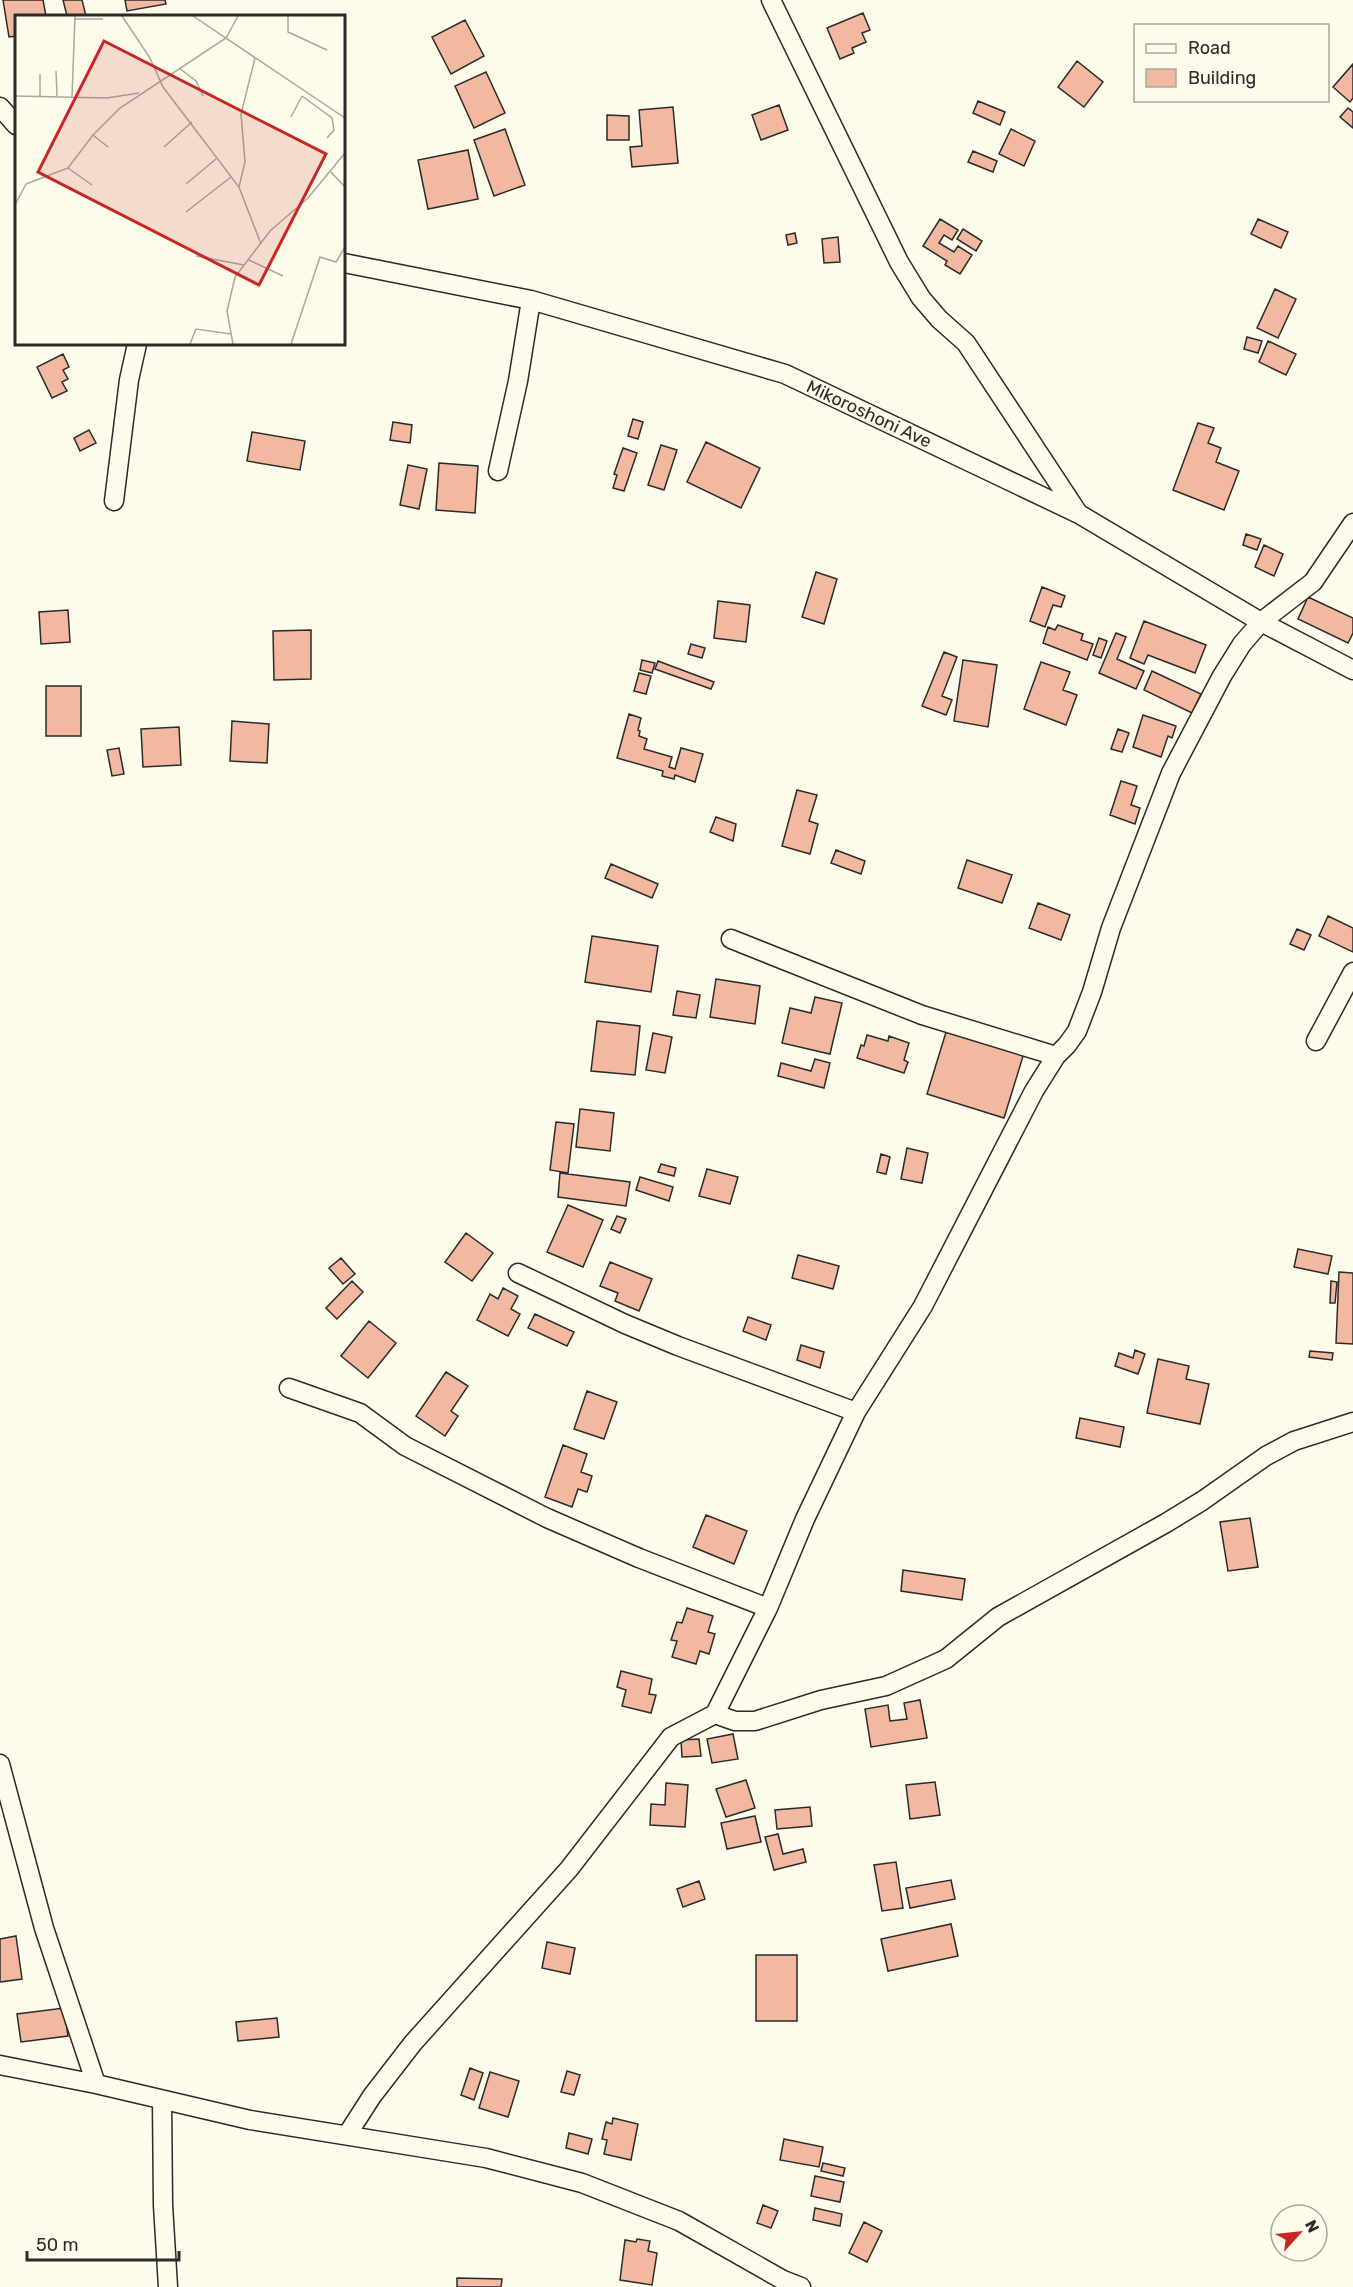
<svg xmlns="http://www.w3.org/2000/svg" width="1353" height="2287" font-family="Rubik,sans-serif">
<style>
.building{fill:#f2b8a0;stroke:#2b2b2b;stroke-width:1.5}
.lines{fill:none;stroke-linecap:round;stroke-linejoin:round}
.street-casing{stroke:#2b2b2b;stroke-width:21}
.street{stroke:#fdfbea;stroke-width:18}
.labels{text-anchor:middle;stroke-width:4.5;stroke-linejoin:round;paint-order:stroke}
.street-label{font-size:18px;fill:#2b2b2b;stroke:#fdfbea}
.inset-road{fill:none;stroke:#a9a89e;stroke-width:1.5}
.view{fill:#c62828;fill-opacity:0.15;stroke:#c62828;stroke-width:3}
.inset-edge{fill:none;stroke:#2b2b2b;stroke-width:3}
</style>
<rect width="100%" height="100%" fill="#fdfbea"/>
<path class="building" d="M3,0H43L46,16H16V36L9,37Z
M63,0H82L86,16H67Z
M125,0H165L166,4L127,11Z
M863,13L870,30L862,33L866,42L852,48L854,53L840,59L827,28Z
M465,20L484,56L451,74L432,37Z
M1077,61L1103,82L1084,107L1058,87Z
M1353,64V98L1350,102L1333,87Z
M486,72L505,113L474,128L455,86Z
M978,101L1005,112L1000,125L973,113Z
M779,105L788,130L761,140L752,115Z
M673,107L678,163L632,167L630,147L642,146L639,110Z
M1348,108L1353,112V128L1340,117Z
M607,115L629,116V140H607Z
M505,129L525,185L494,196L474,140Z
M1011,129L1035,141L1024,166L999,154Z
M468,150L478,199L428,209L418,160Z
M973,151L997,161L993,172L968,162Z
M940,219L958,230L952,240L944,235L939,243L954,252L958,246L972,255L960,274L945,265L947,261L923,246Z
M1258,219L1288,232L1281,248L1251,234Z
M963,229L982,241L976,251L957,239Z
M795,233L797,243L788,245L786,235Z
M838,237L840,262L824,263L822,239Z
M1275,289L1296,299L1278,338L1257,328Z
M1247,337L1262,341L1258,353L1244,349Z
M1268,341L1296,354L1286,375L1259,362Z
M63,354L69,367L63,370L68,379L62,382L67,391L52,398L37,367Z
M633,419L643,422L638,439L628,436Z
M393,422L412,425L410,443L390,440Z
M1198,423L1214,428L1208,443L1221,448L1216,462L1239,471L1224,510L1173,490Z
M89,430L96,443L80,451L74,438Z
M252,432L305,441L300,470L247,461Z
M706,442L760,468L741,508L687,482Z
M661,445L677,450L664,490L648,485Z
M623,448L637,453L624,491L613,488L617,475L614,474Z
M439,463L478,466L475,513L436,510Z
M408,465L427,469L419,509L400,505Z
M1246,534L1261,539L1257,550L1243,545Z
M1264,545L1283,554L1274,576L1255,567Z
M816,572L837,579L824,624L802,617Z
M1042,587L1065,596L1061,607L1053,605L1045,627L1030,621Z
M1308,597L1353,618V633L1348,643L1298,619Z
M718,601L750,605L746,642L714,638Z
M68,610L70,642L41,644L39,612Z
M1144,621L1206,645L1195,673L1148,655L1144,664L1130,658Z
M1058,625L1083,634L1081,640L1093,644L1087,660L1043,643L1048,627L1055,630Z
M311,630V679L274,680L273,631Z
M1116,633L1126,637L1117,659L1144,671L1136,689L1099,673Z
M1099,638L1107,641L1101,658L1093,655Z
M691,644L705,648L702,658L688,654Z
M944,652L957,657L942,696L952,700L946,715L922,706Z
M642,660L655,663L652,673L640,670Z
M963,660L997,665L988,727L954,721Z
M658,661L714,682L711,689L655,669Z
M1041,662L1070,672L1063,690L1077,695L1066,725L1024,709Z
M1152,671L1201,694L1192,713L1144,690Z
M639,673L651,676L646,694L634,691Z
M46,686H81V736H46Z
M629,714L641,718L638,730L640,731L639,736L647,739L644,749L672,757L669,767L675,769L681,748L703,754L695,782L675,775L674,779L662,776L663,771L617,758Z
M1143,715L1176,726L1172,738L1168,736L1161,757L1133,747Z
M232,721L269,724L267,763L230,761Z
M179,727L181,765L143,767L141,729Z
M1118,729L1129,733L1122,752L1111,749Z
M119,748L124,774L112,776L107,750Z
M1121,781L1137,786L1131,805L1140,808L1135,824L1110,815Z
M797,790L817,795L809,821L818,824L810,854L782,846Z
M716,817L736,824L733,841L710,832Z
M836,850L865,861L861,874L831,863Z
M967,860L1012,875L1002,903L958,888Z
M611,864L658,884L652,898L605,878Z
M1038,903L1070,915L1061,940L1029,928Z
M1328,916L1353,928V952L1319,936Z
M1297,929L1311,935L1304,950L1290,944Z
M592,936L658,946L651,992L585,982Z
M716,979L760,986L755,1024L710,1017Z
M677,991L700,995L696,1018L673,1015Z
M815,997L842,1003L830,1054L782,1043L790,1008L811,1013Z
M597,1021L640,1026L635,1075L591,1071Z
M947,1029L1024,1053L1004,1118L927,1094Z
M653,1033L672,1037L665,1073L646,1070Z
M867,1035L888,1041L889,1036L909,1043L904,1060L908,1062L904,1073L857,1058L861,1045L864,1046Z
M815,1059L830,1063L824,1088L778,1076L781,1063L811,1071Z
M580,1109L614,1113L610,1151L576,1147Z
M556,1122L574,1124L568,1173L550,1170Z
M907,1148L928,1153L922,1183L901,1179Z
M881,1154L890,1157L886,1174L877,1172Z
M661,1164L676,1168L674,1176L658,1172Z
M707,1169L738,1177L730,1204L699,1196Z
M560,1173L630,1182L626,1206L558,1197Z
M640,1177L673,1187L669,1201L636,1190Z
M568,1205L603,1220L583,1267L547,1252Z
M617,1216L626,1219L620,1233L611,1229Z
M466,1233L493,1253L472,1281L445,1262Z
M1298,1249L1332,1256L1328,1274L1294,1267Z
M798,1255L839,1266L833,1289L792,1278Z
M341,1258L355,1274L343,1284L329,1268Z
M610,1262L652,1279L639,1311L615,1301L618,1293L600,1286Z
M1339,1272L1353,1273V1344L1336,1343Z
M352,1281L363,1292L337,1319L326,1308Z
M1331,1281L1337,1282L1335,1303H1330Z
M503,1288L518,1296L511,1309L520,1314L508,1336L477,1320L490,1294L498,1299Z
M535,1314L574,1332L567,1346L528,1328Z
M748,1317L771,1325L766,1340L743,1331Z
M369,1321L396,1343L368,1378L341,1356Z
M801,1345L824,1352L820,1368L797,1360Z
M1135,1350L1145,1354L1138,1374L1115,1366L1119,1353L1133,1358Z
M1310,1351L1333,1353L1332,1360L1309,1357Z
M1158,1359L1189,1366L1186,1379L1209,1384L1200,1424L1147,1413Z
M446,1372L468,1386L451,1411L458,1416L445,1436L416,1416Z
M587,1391L617,1402L604,1439L574,1429Z
M1080,1418L1124,1427L1120,1447L1076,1438Z
M563,1445L587,1454L581,1472L592,1476L587,1492L578,1489L572,1507L545,1497Z
M706,1515L747,1531L734,1564L693,1547Z
M1250,1518L1258,1567L1228,1571L1220,1522Z
M903,1570L965,1579L962,1600L901,1591Z
M687,1608L713,1616L708,1632L715,1634L709,1654L700,1651L696,1664L672,1657L677,1641L671,1640L677,1622L682,1623Z
M621,1671L652,1679L649,1694L656,1695L651,1713L622,1706L626,1690L617,1687Z
M920,1700L927,1738L871,1747L865,1709L888,1705L890,1721L907,1719L904,1703Z
M733,1734L738,1759L712,1763L707,1739Z
M699,1739L701,1756L682,1757L681,1740Z
M746,1780L755,1808L726,1817L716,1789Z
M935,1782L940,1815L910,1819L906,1785Z
M666,1783L688,1785L685,1827L650,1825L651,1804L665,1805Z
M810,1807L812,1826L777,1829L775,1810Z
M755,1816L761,1842L727,1849L721,1823Z
M778,1834L783,1854L803,1849L806,1862L774,1870L765,1837Z
M896,1862L903,1908L882,1911L874,1865Z
M951,1880L955,1899L910,1908L906,1888Z
M699,1881L705,1899L683,1907L677,1889Z
M951,1924L958,1956L888,1971L881,1939Z
M16,1936L22,1979L0,1982V1939Z
M547,1942L575,1948L570,1974L542,1968Z
M756,1955H797V2021H756Z
M64,2008L68,2036L21,2042L17,2014Z
M277,2018L279,2037L238,2041L236,2022Z
M470,2068L483,2073L474,2100L461,2095Z
M567,2071L580,2075L574,2095L561,2092Z
M490,2072L519,2081L508,2117L479,2108Z
M613,2118L638,2124L631,2160L604,2154L607,2140L602,2139L606,2122L612,2124Z
M569,2133L592,2139L588,2154L566,2148Z
M784,2139L823,2147L819,2167L780,2160Z
M823,2163L845,2168L843,2176L821,2171Z
M815,2176L844,2182L840,2202L811,2196Z
M763,2205L778,2211L771,2228L757,2223Z
M815,2208L842,2214L840,2226L813,2220Z
M864,2222L882,2231L867,2262L849,2253Z
M637,2239L650,2241L648,2251L657,2253L652,2285L620,2280L625,2240L636,2242Z
M457,2278L502,2279L501,2287H457Z"/>
<g class="lines">
<g class="street-casing">
<path id="street" d="M771,0L899,262L921,298L939,319L966,343L1078,513
M0,107L16,125
M344,263L531,300L785,374L1079,514L1261,622L1353,670
M498,471L518,381L531,300
M114,501L129,380L137,344
M731,939L922,1015L1056,1056
M1316,1041L1353,972
M518,1273L625,1324L678,1346L856,1412
M289,1388L360,1413L405,1446L547,1518L639,1558L768,1608
M715,1714L735,1721H755L821,1700L886,1686L946,1659L998,1617L1166,1523L1202,1501L1266,1456L1294,1441L1353,1422
M0,1764L44,1928L96,2084
M0,2065L96,2084L250,2120L486,2158L582,2183L679,2221L783,2280L801,2287
M162,2100L163,2205L168,2287
M347,2135L372,2096L413,2043L569,1869L671,1737L715,1714L768,1608L805,1519L856,1412L923,1306L1034,1091L1056,1056L1067,1045L1077,1031L1092,992L1111,928L1171,773L1222,676L1242,644L1261,622L1313,582L1353,523"/>
</g>
<use href="#street" class="street"/>
</g>
<g class="labels">
<g class="street-label">
<text transform="translate(869 414) rotate(25)" y="6">Mikoroshoni Ave</text>
</g>
</g>
<g transform="translate(15 15)">
<rect width="330" height="330" fill="#fdfbea"/>
<path class="inset-road" d="M107,1L135,43L148,72L224,172L246,229M178,1L330,103M273,1V17L312,35M59,4H88M164,53L181,66L188,81M41,56L42,81M25,59V81M0,81L92,83L124,78M287,81L317,103L319,115L312,123M57,82L60,1M276,102L287,81M78,120L93,132M149,132L177,107M53,153L77,170M316,157L330,172M171,169L201,144M224,172L230,147L226,99L240,43M0,190L11,169L53,153L78,120L105,93L211,23L223,1M171,197L216,162M181,241L229,250M234,245L268,261M175,329L181,314L216,319M218,329L212,296L220,262L255,216L293,183L330,138M276,329L305,242L321,247L330,232"/>
<path class="view" d="M89,26L311,139L244,270L23,157Z"/>
<rect width="330" height="330" class="inset-edge"/>
</g>
<rect x="1134" y="24" width="195" height="78" fill="#fdfbea" stroke="#a9a89e" stroke-width="1.5"/>
<rect x="1146" y="44" width="30" height="9" fill="#fdfbea" stroke="#a9a89e" stroke-width="1.5"/>
<text x="1188" y="54" font-size="18" fill="#2b2b2b">Road</text>
<rect x="1146" y="69" width="30" height="18" fill="#f2b8a0" stroke="#a9a89e" stroke-width="1.5"/>
<text x="1188" y="84" font-size="18" fill="#2b2b2b">Building</text>
<g transform="translate(1299 2233) rotate(63)"><circle r="28" fill="#fdfbea" stroke="#a9a89e" stroke-width="1.5"/>
<path d="M0-4.5L10 22L0 15L-10 22Z" fill="#c62828"/>
<text y="-9" font-size="16" font-weight="bold" text-anchor="middle" fill="#2b2b2b">N</text>
</g>
<path d="M27 2251v9h152v-9" fill="none" stroke="#2b2b2b" stroke-width="3"/>
<text x="36" y="2251" font-size="18" fill="#2b2b2b" stroke="#fdfbea" stroke-width="4.5" paint-order="stroke">50 m</text>
</svg>
